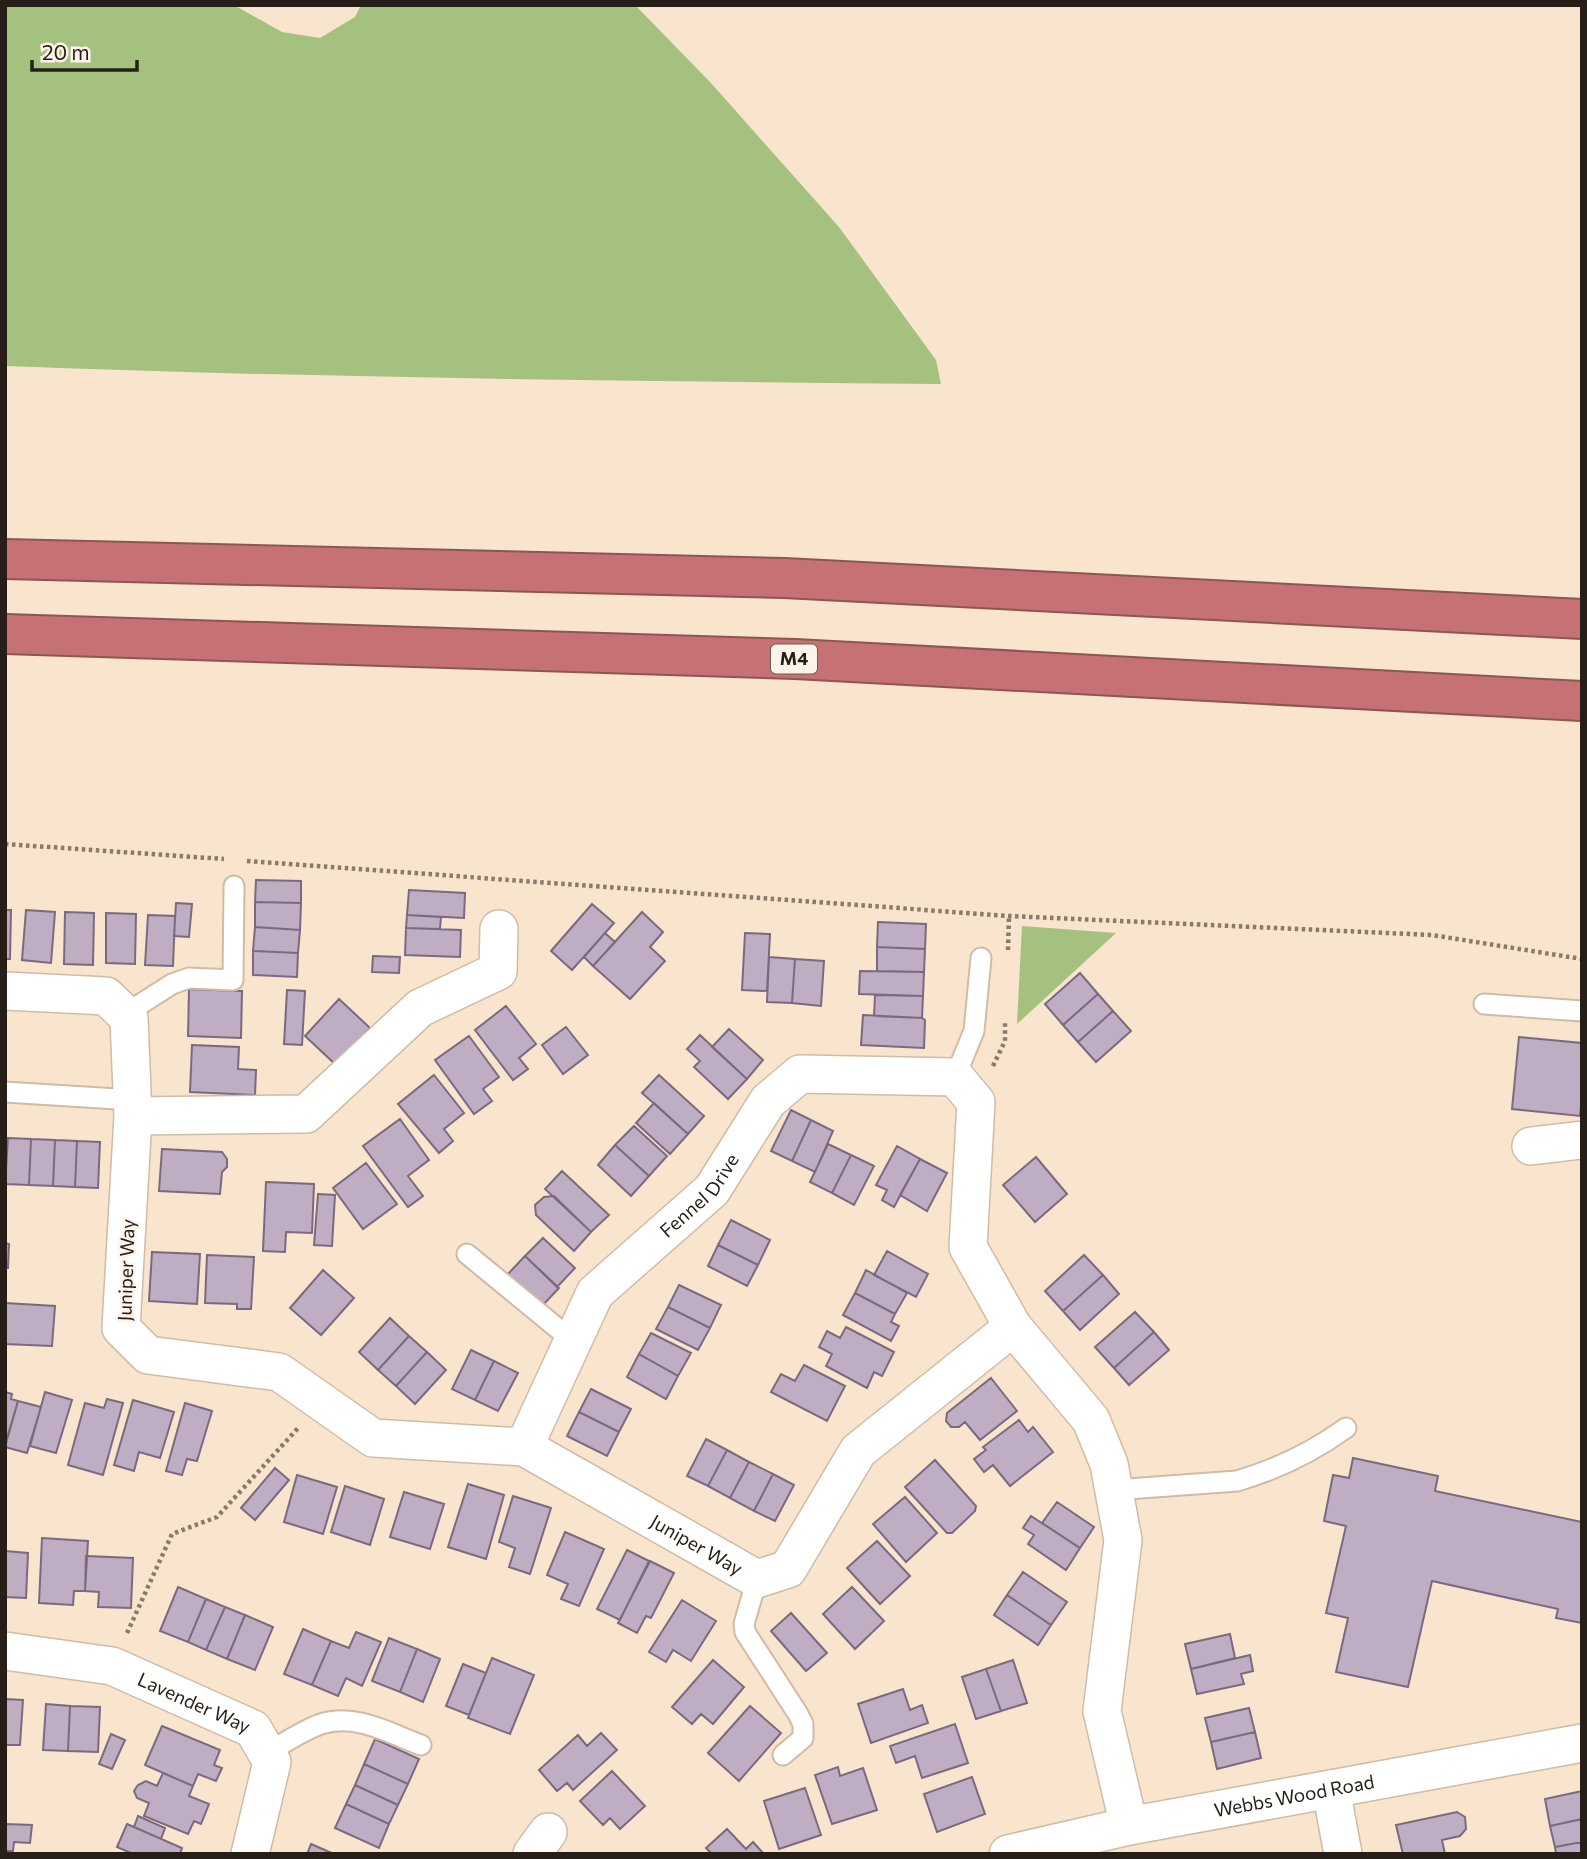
<svg xmlns="http://www.w3.org/2000/svg" width="1587" height="1859" font-family="Commissioner,sans-serif">
<style>
.green{fill:#a4c17f}
.building{fill:#bfadc4;stroke:#7b6a7f;stroke-width:2}
.lines{fill:none;stroke-linecap:round;stroke-linejoin:round}
.service-casing{stroke:#d0bca6;stroke-width:23}
.minor-casing{stroke:#d0bca6;stroke-width:40}
.motorway-casing{stroke:#8e5553;stroke-width:42}
.path{stroke:#897b6c;stroke-width:4.5;stroke-dasharray:3.5 3.5;stroke-linecap:butt}
.service{stroke:#fff;stroke-width:19}
.minor{stroke:#fff;stroke-width:37}
.motorway{stroke:#c67274;stroke-width:38}
.labels{text-anchor:middle;stroke-width:5;stroke-linejoin:round;paint-order:stroke}
.shield{fill:#fcf4eb;stroke:#675f57;stroke-width:2}
.shield-label{font-size:18px;font-weight:bold;fill:#271f17}
.street-label{font-size:19px;fill:#271f17;stroke:#fcf4eb}
</style>
<rect width="100%" height="100%" fill="#f9e4cd"/>
<path class="green" d="M5,5H234L282,32L320,38L355,17L361,5H635L711,83L839,227L936,360L941,384C629,381 317,378 5,366Z
M1022,926L1116,933L1017,1024Z"/>
<path class="building" d="M256,880L301,881V903L255,902Z
M409,890L465,893L464,918L407,915Z
M255,902L301,903L300,930L255,927Z
M176,903L192,904L189,937L174,936Z
M592,904L614,923L572,970L551,951Z
M5,910H11L10,959H5Z
M26,910L55,912L51,963L22,960Z
M65,912L94,913L93,965L64,964Z
M642,912L663,932L650,947L665,961L630,999L593,966Z
M106,913L136,914L135,964L106,963Z
M148,915L175,916L173,966L145,965Z
M407,915L441,917L440,929L406,928Z
M878,922L926,924L925,949L877,947Z
M255,927L300,930L298,953L253,951Z
M406,928L461,930L460,957L405,955Z
M605,933L615,942L593,966L584,957Z
M745,933L770,934L767,991L742,990Z
M877,947L925,949L924,972L877,971Z
M253,951L298,953L297,977L253,975Z
M373,956L400,957L399,973L372,972Z
M769,957L795,959L792,1003L767,1002Z
M795,959L824,961L821,1006L792,1003Z
M860,971L924,972L923,996L859,994Z
M1080,973L1098,994L1063,1025L1045,1004Z
M189,989L242,991L241,1038L188,1036Z
M287,990L305,991L302,1045L284,1044Z
M1098,994L1113,1011L1078,1042L1063,1025Z
M875,995L923,996L922,1018L874,1016Z
M339,999L370,1028L335,1064L305,1036Z
M506,1006L536,1044L519,1058L528,1069L513,1080L475,1030Z
M1113,1011L1131,1031L1096,1062L1078,1042Z
M863,1015L922,1018L925,1020L924,1048L861,1045Z
M566,1027L588,1055L563,1074L542,1045Z
M729,1029L763,1060L747,1079L712,1047Z
M700,1035L747,1079L728,1099L694,1067L700,1061L687,1049Z
M469,1036L499,1077L483,1089L492,1101L474,1114L435,1060Z
M1519,1037L1582,1043V1095L1580,1116L1512,1109Z
M192,1045L239,1047L238,1069L256,1070L255,1095L190,1092Z
M434,1075L464,1113L444,1129L453,1141L439,1153L398,1104Z
M659,1075L704,1116L688,1134L642,1093Z
M654,1103L688,1134L670,1154L636,1123Z
M791,1110L811,1120L792,1161L771,1151Z
M400,1119L429,1160L408,1176L423,1196L408,1207L363,1146Z
M811,1120L833,1131L815,1172L792,1161Z
M634,1126L667,1156L649,1176L615,1145Z
M8,1138L31,1139L29,1185L5,1184Z
M31,1139L55,1140L53,1186L29,1185Z
M55,1140L77,1141L75,1187L53,1186Z
M77,1141L100,1142L98,1188L75,1187Z
M828,1144L851,1155L832,1193L810,1182Z
M615,1145L649,1176L631,1196L598,1165Z
M897,1146L920,1159L894,1207L882,1200L887,1190L876,1185Z
M162,1149L222,1152L227,1159V1167L222,1172L220,1194L159,1191Z
M851,1155L874,1166L854,1205L832,1193Z
M1036,1157L1067,1194L1035,1222L1003,1185Z
M920,1159L947,1173L927,1211L900,1195Z
M366,1163L397,1204L363,1229L333,1188Z
M562,1171L609,1215L591,1232L545,1189Z
M266,1182L314,1184L312,1233L286,1232L285,1252L263,1251Z
M318,1194L335,1195L332,1246L314,1245Z
M554,1196L591,1232L574,1251L536,1215L535,1205L544,1197Z
M731,1220L770,1240L758,1265L718,1245Z
M543,1238L575,1268L557,1287L525,1256Z
M5,1243L9,1244L8,1268H5Z
M718,1245L758,1265L747,1286L708,1266Z
M887,1251L928,1274L916,1297L874,1275Z
M152,1252L200,1254L197,1304L149,1301Z
M207,1255L254,1257L251,1309H237V1304L205,1303Z
M1084,1255L1103,1275L1063,1311L1045,1291Z
M525,1256L559,1288L541,1307L507,1275Z
M323,1270L354,1298L321,1335L290,1308Z
M866,1270L907,1293L895,1314L855,1293Z
M1103,1275L1119,1294L1080,1330L1063,1311Z
M679,1285L721,1305L710,1328L668,1307Z
M855,1293L895,1314L891,1322L899,1326L891,1341L843,1315Z
M5,1303L55,1306L52,1346L5,1344Z
M668,1307L710,1328L698,1350L656,1329Z
M1135,1312L1154,1332L1114,1368L1095,1347Z
M390,1318L409,1336L378,1370L359,1352Z
M846,1327L894,1352L882,1376L874,1372L867,1388L826,1366L832,1354L819,1347L827,1331L840,1338Z
M1154,1332L1169,1350L1129,1385L1114,1368Z
M651,1333L691,1353L678,1376L639,1354Z
M409,1336L427,1352L396,1386L378,1370Z
M471,1350L494,1361L475,1400L452,1389Z
M427,1352L446,1370L415,1404L396,1386Z
M639,1354L678,1376L666,1399L627,1377Z
M494,1361L518,1373L498,1411L475,1400Z
M804,1365L845,1386L827,1421L771,1392L781,1374L795,1381Z
M991,1378L1017,1411L980,1440L965,1422L959,1427H951L946,1421L947,1413Z
M591,1389L631,1409L619,1432L579,1412Z
M5,1392L12,1394L11,1399L18,1401L5,1445Z
M45,1392L72,1400L56,1453L30,1446Z
M107,1399L123,1403L103,1475L68,1465L85,1403L104,1408Z
M133,1400L174,1412L160,1458L139,1452L134,1471L114,1465Z
M18,1401L41,1407L27,1453L5,1447Z
M185,1403L212,1411L197,1461L187,1459L182,1475L166,1471Z
M579,1412L619,1432L607,1456L567,1436Z
M1019,1420L1028,1432L1033,1427L1053,1452L1010,1486L993,1465L984,1472L974,1459L986,1450L983,1447Z
M706,1439L727,1450L708,1486L687,1476Z
M727,1450L749,1462L730,1498L708,1486Z
M1353,1458L1438,1476L1435,1491L1582,1522V1623L1556,1618L1558,1609L1432,1581L1408,1687L1336,1672L1348,1618L1326,1613L1346,1526L1324,1521L1333,1475L1349,1478Z
M935,1460L976,1506L975,1511L952,1533H947L905,1487Z
M749,1462L773,1474L754,1511L730,1498Z
M275,1468L289,1480L255,1520L241,1508Z
M773,1474L794,1485L775,1521L754,1511Z
M297,1475L337,1487L323,1534L284,1522Z
M468,1484L504,1495L486,1559L448,1547Z
M345,1486L384,1499L370,1545L331,1532Z
M404,1492L444,1504L430,1549L390,1537Z
M513,1496L551,1508L530,1574L509,1567L515,1548L499,1542Z
M905,1497L937,1533L906,1562L873,1524Z
M1057,1502L1094,1527L1080,1548L1042,1523Z
M1031,1516L1080,1548L1066,1570L1028,1544L1034,1535L1023,1528Z
M565,1532L604,1549L579,1606L561,1599L568,1584L547,1575Z
M42,1538L88,1541L85,1591H74L73,1605L39,1603Z
M877,1541L910,1576L880,1604L847,1568Z
M627,1550L649,1561L620,1620L597,1609Z
M5,1551L28,1553L26,1598L5,1597Z
M86,1556L133,1558L131,1608L98,1607L99,1592L85,1591Z
M650,1561L674,1573L651,1618L646,1616L637,1633L618,1623Z
M1023,1572L1067,1602L1051,1625L1007,1595Z
M178,1587L206,1599L188,1642L160,1631Z
M852,1587L884,1621L855,1649L823,1614Z
M1007,1595L1051,1625L1038,1645L994,1615Z
M206,1599L225,1607L206,1650L188,1642Z
M682,1600L716,1621L691,1661L673,1650L666,1662L649,1652Z
M225,1607L245,1615L227,1659L206,1650Z
M791,1613L827,1653L806,1671L771,1631Z
M245,1615L273,1627L255,1670L227,1659Z
M303,1629L331,1641L312,1685L284,1674Z
M356,1632L381,1642L362,1686L346,1678L338,1696L312,1685L331,1641L349,1648Z
M1230,1634L1235,1658L1191,1669L1185,1644Z
M389,1638L417,1649L400,1692L372,1681Z
M417,1649L440,1659L423,1702L400,1692Z
M1250,1655L1253,1671L1241,1674L1244,1684L1197,1694L1191,1669Z
M492,1658L534,1675L510,1734L468,1718Z
M713,1660L744,1687L713,1724L701,1714L692,1724L672,1707Z
M1013,1660L1027,1703L1001,1711L986,1669Z
M463,1664L486,1673L469,1715L446,1706Z
M986,1669L1001,1711L976,1719L962,1677Z
M903,1689L910,1710L922,1705L928,1723L871,1743L858,1704Z
M5,1699L23,1700L20,1745H5Z
M46,1704L70,1706L68,1751L43,1750Z
M70,1706L100,1707L98,1752L68,1751Z
M750,1706L781,1733L739,1781L708,1753Z
M1249,1708L1255,1732L1211,1742L1205,1718Z
M955,1724L968,1763L922,1778L915,1756L896,1763L890,1746Z
M162,1726L220,1750L214,1765L222,1768L216,1781L198,1774L193,1786L145,1765Z
M1255,1732L1261,1758L1217,1769L1211,1742Z
M601,1733L617,1750L573,1790L567,1783L557,1791L539,1770L578,1735L587,1746Z
M111,1734L125,1740L112,1769L99,1764Z
M375,1739L419,1759L408,1784L364,1764Z
M364,1764L408,1784L398,1805L355,1785Z
M838,1767L840,1776L863,1768L877,1810L832,1824L815,1775Z
M612,1771L645,1806L620,1829L610,1818L603,1825L580,1801Z
M163,1773L193,1786L189,1796L209,1804L201,1824L194,1821L188,1834L144,1816L149,1803L137,1798L134,1791L138,1785L146,1781L157,1786Z
M972,1777L985,1814L937,1832L924,1794Z
M355,1785L398,1805L389,1824L346,1804Z
M805,1788L821,1835L779,1849L764,1801Z
M1582,1791V1819L1550,1826L1545,1799Z
M346,1804L389,1824L379,1848L335,1828Z
M1457,1812L1465,1817L1466,1829L1460,1836L1442,1840L1445,1854H1403L1396,1825Z
M138,1816L165,1828L161,1839L134,1827Z
M1582,1819V1842L1555,1847L1550,1826Z
M5,1824L32,1825L30,1843L14,1842L13,1851H5Z
M127,1824L182,1848L180,1854H133L117,1847Z
M727,1829L746,1849L753,1842L764,1854H712L706,1848Z
M1582,1842V1854H1556L1555,1847Z
M311,1844L334,1854H307Z"/>
<g class="lines">
<g class="service-casing">
<path id="service" d="M1484,1004L1582,1011
M125,1014L172,984L189,978L233,980L234,886
M955,1077L974,1031L981,958
M5,1092L133,1100
M467,1254L573,1341
M1114,1490L1237,1481C1275,1470 1314,1451 1346,1428
M757,1579L744,1624L745,1632L798,1714L803,1724V1738L783,1755
M267,1753C283,1744 303,1730 321,1724C355,1713 389,1733 421,1745"/>
</g>
<g class="minor-casing">
<g id="minor">
<path id="s1" d="M5,991L106,996L129,1018L133,1116L121,1328L148,1355L279,1372L373,1438L524,1447L757,1579L788,1569L858,1451L1013,1327"/>
<path d="M133,1116L306,1114L420,1008L498,971L499,929"/>
<path d="M1531,1146L1582,1140"/>
<path id="s2" d="M524,1447L595,1293L712,1190L768,1101L800,1074L955,1077L976,1102L968,1247L1013,1327L1091,1420L1109,1464L1123,1540L1102,1711L1129,1826"/>
<path id="s3" d="M5,1651L112,1666L253,1729L272,1762L250,1854"/>
<path d="M1331,1789L1343,1854"/>
<path d="M532,1854L548,1832"/>
<path id="s4" d="M1008,1854L1129,1826L1582,1743"/>
</g>
</g>
<g class="motorway-casing">
<path id="motorway" d="M5,559L784,578L1582,619
M5,634L795,659L1582,701"/>
</g>
<path class="path" d="M5,844L224,859
M247,861L1009,916L1432,935L1582,959
M1008,950L1009,916
M993,1066L1005,1041V1022
M127,1633L172,1534L217,1517L299,1427"/>
<use href="#service" class="service"/>
<use href="#minor" class="minor"/>
<use href="#motorway" class="motorway"/>
</g>
<g class="labels">
<rect class="shield" x="771" y="644.5" width="46" height="29" rx="5"/>
<g class="shield-label">
<text x="794" y="665">M4</text>
</g>
<g class="street-label">
<text dy="7" stroke="none"><textPath href="#s2" startOffset="313">Fennel Drive</textPath></text>
<text transform="translate(126 1270) rotate(-88)" y="7">Juniper Way</text>
<text dy="7" stroke="none"><textPath href="#s1" startOffset="1078">Juniper Way</textPath></text>
<text dy="7" stroke="none"><textPath href="#s3" startOffset="198">Lavender Way</textPath></text>
<text dy="7" stroke="none"><textPath href="#s4" startOffset="292">Webbs Wood Road</textPath></text>
</g>
</g>
<rect width="1587" height="1859" fill="none" stroke="#271f17" stroke-width="14"/>
<path d="M32 60v10h105v-10" fill="none" stroke="#271f17" stroke-width="3.5"/>
<text x="42" y="60" font-size="21" fill="#271f17" stroke="#fcf4eb" stroke-width="5" paint-order="stroke">20 m</text>
</svg>
